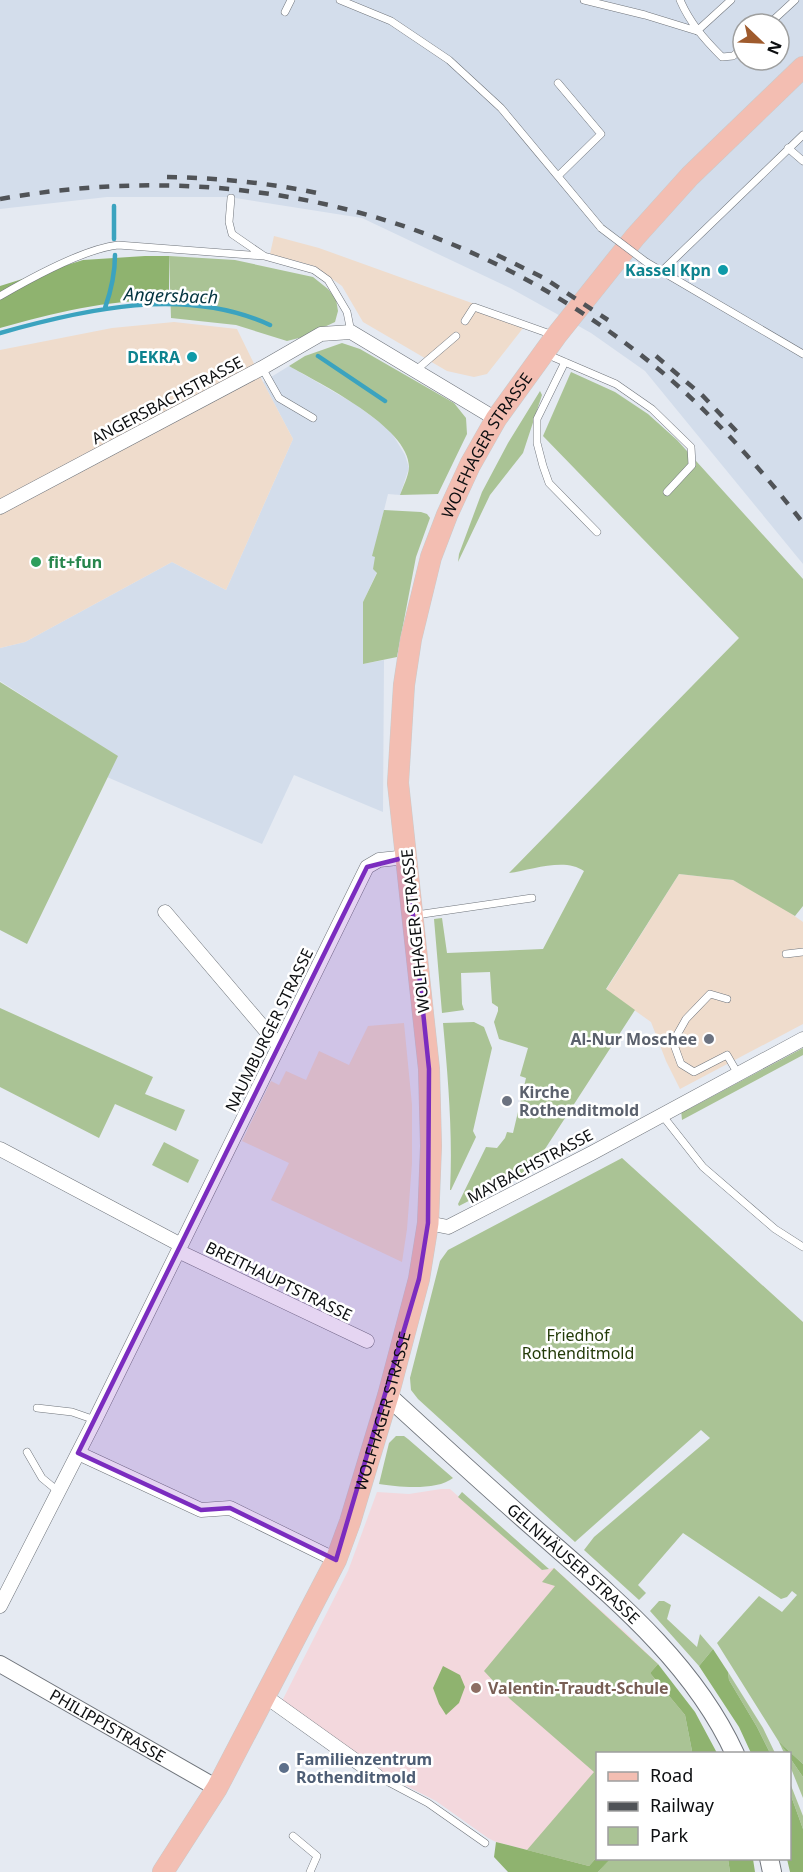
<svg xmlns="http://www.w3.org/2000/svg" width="803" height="1872" font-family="'Noto Sans',sans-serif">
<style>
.built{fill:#d3ddeb;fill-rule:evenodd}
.industrial{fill:#efdccc}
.education{fill:#f3d8dd}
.green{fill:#aac395}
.forest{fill:#8fb36f}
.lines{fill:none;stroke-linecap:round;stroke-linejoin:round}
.stream{stroke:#3ba3bf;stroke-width:4.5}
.service-casing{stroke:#6f747b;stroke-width:8}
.minor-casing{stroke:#6f747b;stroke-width:15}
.tertiary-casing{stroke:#6f747b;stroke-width:18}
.secondary-casing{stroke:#6f747b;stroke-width:20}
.primary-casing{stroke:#cacaca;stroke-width:22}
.service{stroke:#fff;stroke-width:7}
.minor{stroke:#fff;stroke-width:14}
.tertiary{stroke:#fff;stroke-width:16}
.secondary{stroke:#fff;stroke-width:18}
.primary{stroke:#f3beb2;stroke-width:21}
.rail{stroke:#505357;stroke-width:4.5;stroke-dasharray:10 10;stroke-linecap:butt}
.service-bridge-casing{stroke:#6f747b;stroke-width:8;stroke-linecap:butt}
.service-bridge{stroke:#fff;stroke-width:7}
.marked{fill:#7b2cbf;fill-opacity:0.2;stroke:#7b2cbf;stroke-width:4.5;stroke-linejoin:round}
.culture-dot{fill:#0f9aa8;stroke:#fff;stroke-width:2}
.leisure-dot{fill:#2e9e5b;stroke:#fff;stroke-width:2}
.worship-dot{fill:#6b7280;stroke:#fff;stroke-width:2}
.education-dot{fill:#8d6e63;stroke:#fff;stroke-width:2}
.service-dot{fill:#5c6f8a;stroke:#fff;stroke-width:2}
.labels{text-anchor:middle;stroke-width:5;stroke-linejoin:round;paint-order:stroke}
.culture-label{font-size:16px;font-weight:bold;fill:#0d838f;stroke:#fff;text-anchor:end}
.street-label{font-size:16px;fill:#0c0e10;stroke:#fff}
.leisure-label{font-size:16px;font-weight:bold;fill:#27864d;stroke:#fff;text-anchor:start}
.worship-label{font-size:16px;font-weight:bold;fill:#5b616d;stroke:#fff;text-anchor:end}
.park-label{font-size:16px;fill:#243b09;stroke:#fff}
.education-label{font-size:16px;font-weight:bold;fill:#785e54;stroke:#fff;text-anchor:start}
.service-label{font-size:16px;font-weight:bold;fill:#4e5e75;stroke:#fff;text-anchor:start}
.water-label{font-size:18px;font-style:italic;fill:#043541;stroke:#fff}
</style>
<rect width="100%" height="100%" fill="#e5eaf2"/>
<path class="built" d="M0,0H803V564L645,371L591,333L512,289L362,218L229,197H107L0,209ZM743,24H779V60H743Z
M289,366L355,404L390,430L405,455L409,468L400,495L388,494L373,555L376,556L377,572L363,602V664L384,660L383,812L294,775L262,844L107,777L117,756L0,681V648L25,642L172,562L226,590L293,439L263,382Z"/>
<path class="industrial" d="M274,236L319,248L527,323L487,374L474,377L447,371L363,322L342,286L314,266L270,254Z
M174,322L237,329L263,382L293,439L226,590L172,562L25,642L0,648V350L112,328Z
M679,874L733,880L782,907L803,922V1024L680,1089L666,1061L651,1022L606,990Z
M404,1023L412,1105V1163L407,1229L402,1262L271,1200L289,1163L242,1141L271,1081L279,1085L286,1071L306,1080L319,1051L349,1065L368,1026Z"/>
<path class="education" d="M441,1489H450L542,1570L554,1568L624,1631L658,1664L650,1673L685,1715L690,1754H598L597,1857L589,1866L496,1842L488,1838L436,1801L385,1775L281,1703L348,1571L377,1492L409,1494Z"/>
<path class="green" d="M169,256L235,260L313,277L328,289L336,299L338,311L335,322L303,337L287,341L236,325L171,318Z
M342,343L360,349L454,403L466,418L467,434L438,494L400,495C403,487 408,477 409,468C411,428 319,383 289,366L305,356Z
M571,372L615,392L648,414L677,440L803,579V906L795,916L733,880L679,874L606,989L635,1010L545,1149L550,1159L459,1206L458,1204L486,1147L497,1148L505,1138L507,1132L513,1133L526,1078L520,1076L528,1048L499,1039L494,1022L498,1011V1007L492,1003L490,972L461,973L462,1004L464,1010L442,1013L434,919L442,918L447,953L543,949L584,871C565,857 531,870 509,873L739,638L543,436Z
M540,391L542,395L523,453L490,495L458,562L459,554L482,492L508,443Z
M384,510L421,512L427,514L430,518L416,557L397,657L363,664V602L377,573L373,569L375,557L372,556Z
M0,682L118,756L27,944L0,930Z
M0,1008L153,1077L145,1094L185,1110L176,1131L115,1104L99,1138L0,1087Z
M474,1022L484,1027L492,1048L473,1131L476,1137L451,1190H450C453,1134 448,1079 443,1023Z
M803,1048V1055L682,1120L681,1110L689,1109Z
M164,1142L199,1160L188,1183L152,1165Z
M622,1158L803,1322V1764L781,1744L787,1753H784L779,1742L717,1643L759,1596L782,1612L797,1595L792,1591L787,1597L781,1599L683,1533L638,1585L646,1593L639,1600L584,1550L594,1537L710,1438L701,1430L575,1542L418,1399L411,1390L410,1378L440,1261L448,1250Z
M396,1436H404L408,1439L453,1478C437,1491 398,1487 379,1484L389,1443Z
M462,1492L549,1569L542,1570L458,1497Z
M554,1568L658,1664L650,1673L685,1715L692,1751L690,1754H598L597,1857L589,1866L527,1850L594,1772L510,1699L484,1671L555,1586L542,1582Z
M659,1601H664L671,1605L667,1619L697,1647L700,1634L712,1648L713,1649L699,1666L650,1611Z
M728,1672L763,1728L775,1753H770L757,1727L729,1680Z
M790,1758L803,1777V1798L790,1766Z
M790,1783L803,1816V1829L790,1793Z
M610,1858L728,1859L730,1872H598Z"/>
<path class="forest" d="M145,256H169V300C111,299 56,312 0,328V286L83,260Z
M713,1649L728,1672L729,1680L757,1727L770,1753H751L739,1727L699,1666Z
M658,1664L695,1712L717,1753H690L692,1751L685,1715L650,1673Z
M443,1666L460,1675L465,1687L459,1703L446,1715L439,1704L433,1688Z
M779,1742L803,1764V1777L790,1758V1754L787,1753Z
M790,1793L803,1829V1872H790L787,1859L790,1858Z
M496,1842L589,1866L597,1857L598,1858L610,1859L598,1872H508L494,1857Z
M728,1859H753L755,1872H730Z"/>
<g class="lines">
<path class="stream" d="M114,206V239
M105,308C111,291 115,274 115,255
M0,333C85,309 185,286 270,325
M318,356L385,401"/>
<g class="service-casing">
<path id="service" d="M340,0L391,21L449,60L501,108L601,228
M584,0L645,15L697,31
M680,0C690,23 704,39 722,57L733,56L743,48
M285,12L291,0
M769,24L795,0
M697,31L731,0
M558,83L601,134L558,176
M788,148L803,161
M231,198L229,222L232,234L264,256L314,270L328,280L347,312L351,332
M646,262L803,354
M662,271L803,135
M0,296C31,278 83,249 118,245L264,256
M465,321L474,307L553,335
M546,354L616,384L652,409L691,447L692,465L667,492
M565,362L537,419V443L543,466L549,483L597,532
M262,368L279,398L313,418
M415,371L456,336
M416,915L532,898
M786,954L803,952
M727,999L710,994L686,1019L673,1042L681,1064L694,1072L727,1055L738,1074
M662,1115L703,1167L775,1229L803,1247
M37,1408L72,1412L95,1420
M27,1452L42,1478L59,1492
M377,1776L428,1803L485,1843
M293,1836L317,1856L310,1872"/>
</g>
<g class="minor-casing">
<path id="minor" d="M0,507L262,368L321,334L351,332L496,419
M165,912L279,1046
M0,1149L181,1245
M428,1223L448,1227L592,1153L803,1039
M178,1251L367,1341
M78,1453L201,1510L230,1508L336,1560
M0,1606L95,1420L367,867L379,860L407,857
M265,1696L377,1776"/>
</g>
<g class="tertiary-casing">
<g id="tertiary">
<path id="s1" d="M0,1664L217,1788"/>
</g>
</g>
<g class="secondary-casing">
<g id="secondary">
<path id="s2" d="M388,1396C436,1440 484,1484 533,1527C609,1594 692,1660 735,1754"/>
<path d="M769,1858L772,1872"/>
</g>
</g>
<g class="primary-casing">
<g id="primary">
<path id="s3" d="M163,1872L217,1788L336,1560L350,1522L388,1396L419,1279L428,1223L431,1146L429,1069L398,783L404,685L411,639L431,557L447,515L470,465L496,419L556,336L635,237L690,176L803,67"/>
</g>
</g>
<use href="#service" class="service"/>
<use href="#minor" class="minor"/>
<use href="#tertiary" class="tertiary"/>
<use href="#secondary" class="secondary"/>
<use href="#primary" class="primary"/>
<path class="rail" d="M167,177C219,178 271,183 322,194
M0,199C236,157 464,212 651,363C708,409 758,465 803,523
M497,255L544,278L608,320
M656,356L703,396L743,438"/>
<g class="service-bridge-casing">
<path id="service-bridge" d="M601,228L646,262"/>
</g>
<use href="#service-bridge" class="service-bridge"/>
</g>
<path class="marked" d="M407,857L429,1069L428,1223L419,1279L336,1560L230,1508L201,1510L78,1453L367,867Z"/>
<g class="culture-dot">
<circle cx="723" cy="270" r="6"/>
<circle cx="192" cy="357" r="6"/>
</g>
<circle class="leisure-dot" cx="36" cy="562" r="6"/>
<g class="worship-dot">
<circle cx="709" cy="1039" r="6"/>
<circle cx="507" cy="1101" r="6"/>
</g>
<circle class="education-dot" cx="476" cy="1688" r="6"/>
<circle class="service-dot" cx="284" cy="1768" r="6"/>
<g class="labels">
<g class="culture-label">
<text x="711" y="276">Kassel Kpn</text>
<text x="180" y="363">DEKRA</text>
</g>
<g class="street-label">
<text transform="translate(167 400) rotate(-28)" y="6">ANGERSBACHSTRASSE</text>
<text dy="6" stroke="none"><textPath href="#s3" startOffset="1503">WOLFHAGER STRASSE</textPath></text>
<text transform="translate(415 931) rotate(-96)" y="6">WOLFHAGER STRASSE</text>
<text transform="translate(269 1030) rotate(-64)" y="6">NAUMBURGER STRASSE</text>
<text transform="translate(530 1166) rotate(-28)" y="6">MAYBACHSTRASSE</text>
<text transform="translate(279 1281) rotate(26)" y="6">BREITHAUPTSTRASSE</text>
<text dy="6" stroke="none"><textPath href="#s3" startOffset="513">WOLFHAGER STRASSE</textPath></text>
<text dy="6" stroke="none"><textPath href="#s2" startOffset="250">GELNHÄUSER STRASSE</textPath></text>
<text dy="6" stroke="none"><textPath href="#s1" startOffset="124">PHILIPPISTRASSE</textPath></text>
</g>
<g class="leisure-label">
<text x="48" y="568">fit+fun</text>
</g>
<g class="worship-label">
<text x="697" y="1045">Al-Nur Moschee</text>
<text x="519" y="1098" text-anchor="start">Kirche<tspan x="519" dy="18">Rothenditmold</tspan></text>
</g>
<g class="park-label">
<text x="578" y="1341">Friedhof<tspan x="578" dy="18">Rothenditmold</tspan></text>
</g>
<g class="education-label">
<text x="488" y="1694">Valentin-Traudt-Schule</text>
</g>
<g class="service-label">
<text x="296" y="1765">Familienzentrum<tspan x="296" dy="18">Rothenditmold</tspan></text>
</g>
<g class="water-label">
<text transform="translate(171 296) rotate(2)" y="6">Angersbach</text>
</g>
</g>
<rect x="596" y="1752" width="195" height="108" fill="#ffffff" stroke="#9e9f9f" stroke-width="1.5"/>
<rect x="608" y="1772" width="30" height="9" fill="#f3beb2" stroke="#9e9f9f" stroke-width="1.5"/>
<text x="650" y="1782" font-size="18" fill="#0c0e10">Road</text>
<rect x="608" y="1802" width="30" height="9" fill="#505357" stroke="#9e9f9f" stroke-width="1.5"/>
<text x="650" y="1812" font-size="18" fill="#0c0e10">Railway</text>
<rect x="608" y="1827" width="30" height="18" fill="#aac395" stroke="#9e9f9f" stroke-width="1.5"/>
<text x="650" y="1842" font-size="18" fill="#0c0e10">Park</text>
<g transform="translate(761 42) rotate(113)"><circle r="28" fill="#ffffff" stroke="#9e9f9f" stroke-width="1.5"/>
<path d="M0-4.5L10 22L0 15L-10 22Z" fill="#9f5b2d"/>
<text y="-9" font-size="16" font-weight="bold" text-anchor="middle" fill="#0c0e10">N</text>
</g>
</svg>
